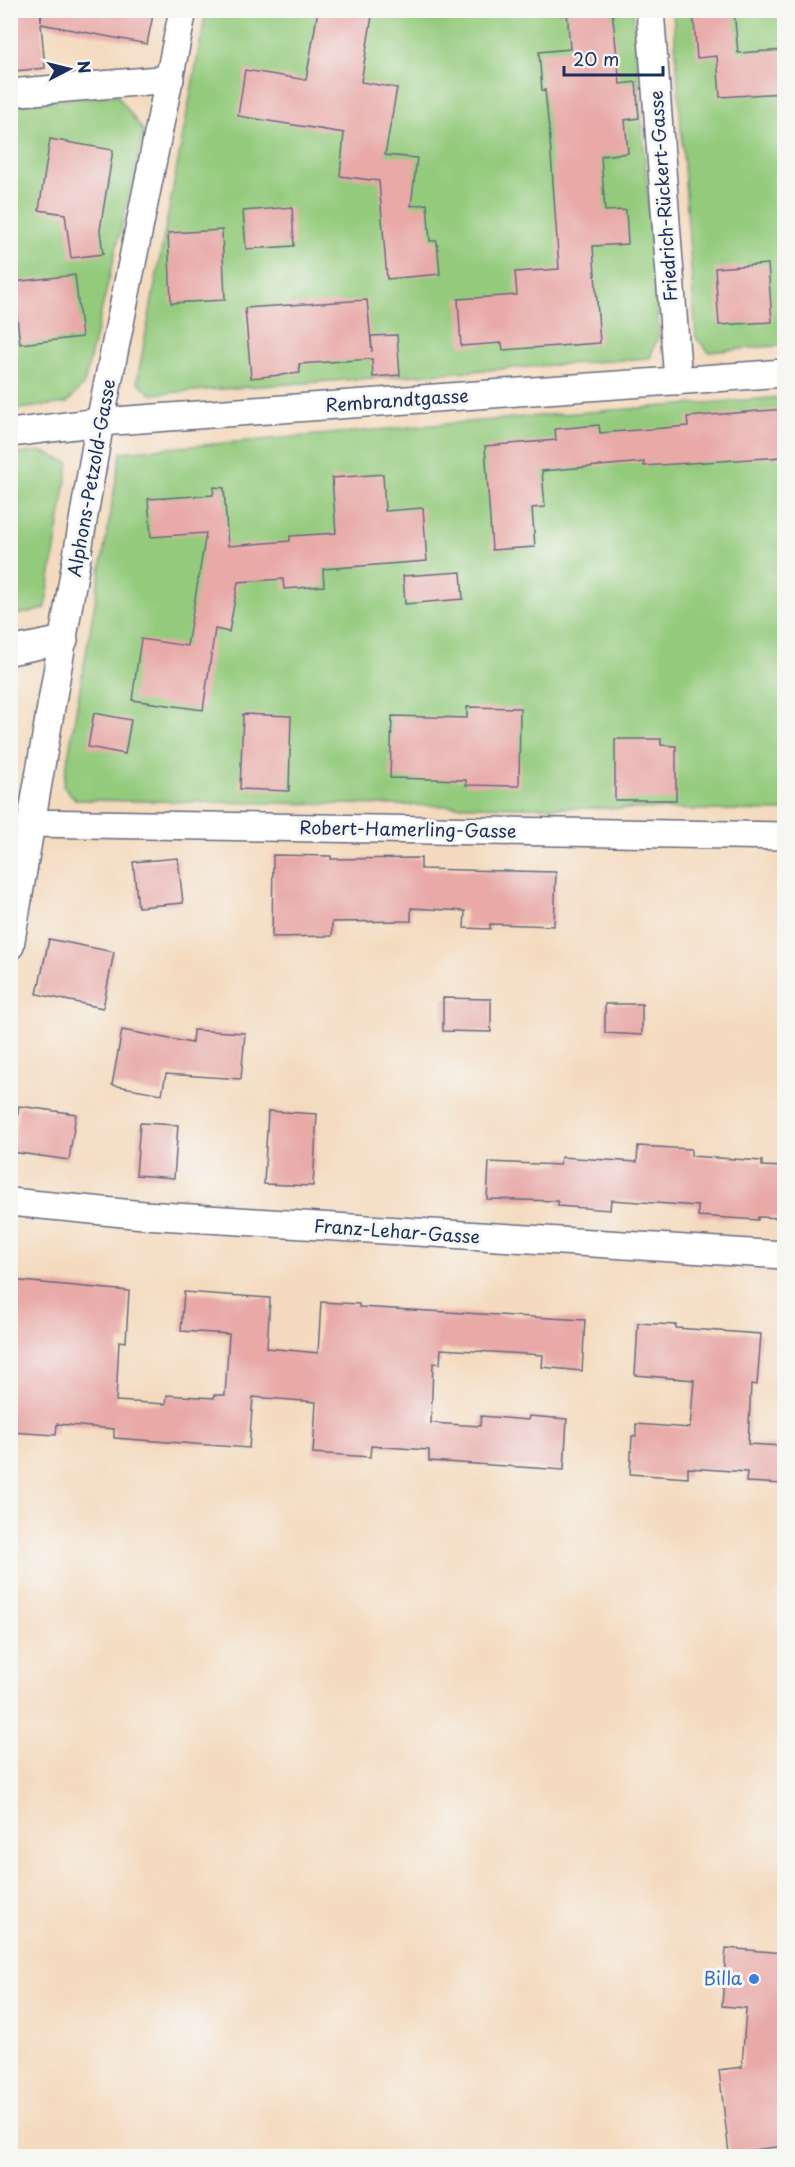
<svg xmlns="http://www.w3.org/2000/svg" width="795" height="2167" font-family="'Playpen Sans',sans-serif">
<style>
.green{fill:#93ca7c;stroke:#577c6d;stroke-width:1.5}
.building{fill:#e8a9a7}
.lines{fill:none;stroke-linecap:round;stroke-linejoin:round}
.minor-casing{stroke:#676b80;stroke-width:30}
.minor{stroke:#fff;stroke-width:27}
.shop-dot{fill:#3f7fe0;stroke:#f6f6f2;stroke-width:2}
.labels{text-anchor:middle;stroke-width:6;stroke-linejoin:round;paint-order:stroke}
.street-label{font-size:18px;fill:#1b2f5e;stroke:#f6f6f2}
.shop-label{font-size:18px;fill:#366cbe;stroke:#f6f6f2;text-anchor:end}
</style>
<rect width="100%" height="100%" fill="#f6f6f2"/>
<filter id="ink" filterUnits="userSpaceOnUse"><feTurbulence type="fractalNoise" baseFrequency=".0167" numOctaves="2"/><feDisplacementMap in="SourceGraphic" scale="12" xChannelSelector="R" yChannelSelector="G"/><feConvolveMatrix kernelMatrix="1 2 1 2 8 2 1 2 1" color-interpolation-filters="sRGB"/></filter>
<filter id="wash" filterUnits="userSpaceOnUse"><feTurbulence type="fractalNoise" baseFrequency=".008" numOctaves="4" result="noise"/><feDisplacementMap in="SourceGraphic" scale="24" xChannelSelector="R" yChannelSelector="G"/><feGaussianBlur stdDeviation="1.35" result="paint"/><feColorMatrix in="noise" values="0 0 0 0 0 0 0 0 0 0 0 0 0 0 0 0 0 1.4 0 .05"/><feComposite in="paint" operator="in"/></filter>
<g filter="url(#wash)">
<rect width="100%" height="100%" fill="#f4dabe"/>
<path class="green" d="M206,11H633L659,333L650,358L151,394L137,381Z
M673,11H784V345L709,352L696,338Z
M117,95L144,132L84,384L67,403L11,410L10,105Z
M784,397V811L76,800L63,786L121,452L562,414Z
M41,451L69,463L45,609L11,616V455Z"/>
<g id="blocks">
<path class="building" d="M10,10H40L41,21L42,10H154L147,44L41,24L45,68L15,71L12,40H10Z
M318,10H373L361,82L397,88L385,155L417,158L411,206L427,204L430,241H437L440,274L387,279L379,181L340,176L344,133L238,116L245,70L306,80Z
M567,10H612L620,84L636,82L639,118L625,120L628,153L601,156L605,211L626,210L628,244L593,246L600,343L503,350L502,343L461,346L458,299L517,295L515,272L559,269L550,140L545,90L542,91L539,52L570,49Z
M693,10H734L738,53L784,50V93L720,97L717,56L697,58Z
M50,139L113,150L100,230L103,254L71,258L65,214L39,210Z
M292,207L294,246L246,249L243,211Z
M222,230L225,300L171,303L168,233Z
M768,264L772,322L719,325L715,268Z
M75,275L82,337L20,344L13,282Z
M367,300L372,352L371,336L397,335L400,375L373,377L372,359L299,364L300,373L251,378L245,308Z
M784,409V457L644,466V462L542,471L545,507L532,508L535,547L492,550L485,446L556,440L555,429L599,425L600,433L688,426L687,417Z
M383,474L385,511L423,508L427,561L323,569L324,586L284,589L283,579L238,582L229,632L215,629L203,710L132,700L141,639L187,646L206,533L151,537L148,499L213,495L214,487L224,488L228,546L290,541V536L336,533L332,478Z
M461,572L463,599L405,604L403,576Z
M467,707L520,708L519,786L466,785V780L390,778L392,716L467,718Z
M94,713L131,720L125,754L88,747Z
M243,714L291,716L289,791L240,789Z
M615,739H661V745L676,746V800H615Z
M273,855L331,856V859L421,858V869L556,872L554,926L490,924V929L464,928L465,911L411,908V921L332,922V936L272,937Z
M178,858L183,903L138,907L133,862Z
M49,939L114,952L103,1008L37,994Z
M443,998L491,999V1032L443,1031Z
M605,1004H642V1035L605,1033Z
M122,1030L192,1043L193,1030L245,1033L241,1079L166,1074L162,1094L112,1085Z
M19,1106L76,1114L69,1160L12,1152Z
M268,1111L317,1114L313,1186L264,1184Z
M140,1123L178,1125L174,1178L136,1175Z
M638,1146L691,1149V1156L762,1161V1166L784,1167V1218L758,1217V1220L698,1216V1206L611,1200L610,1210L558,1206V1201L487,1199L489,1162L560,1165L561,1157L637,1162Z
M10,1280L129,1291L126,1342L119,1341L116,1401L166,1404L167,1395L214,1398V1395H225L229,1334L181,1331L184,1292L270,1298L267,1348L318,1353L321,1302L359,1304V1307L585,1320L582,1371L542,1367L543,1355L441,1349L440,1364L433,1363L431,1423L480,1426L481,1416L528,1420L529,1416L567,1419L564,1470L429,1461V1450L371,1446L370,1457L313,1453L316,1402L253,1397L249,1448L114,1438V1429L57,1424L56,1435L10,1432Z
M638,1323L676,1325V1328L761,1334L757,1385L751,1384L748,1444L784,1446V1484L746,1482L747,1472L688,1468V1478L630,1474L632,1436H636V1424L690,1428L694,1380L635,1375Z
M726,1948L784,1953V2146L729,2153L719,2070L742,2067L746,2008L722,2006Z"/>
</g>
</g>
<g filter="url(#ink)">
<use href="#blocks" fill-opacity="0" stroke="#676b80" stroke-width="1.5"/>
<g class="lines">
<g class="minor-casing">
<path id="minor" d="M650,10L678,381
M10,93L170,79
M10,433L100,422L784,373
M10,651L64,640
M31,823L784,836
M10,946L100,422L183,10
M10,1202L144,1215L784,1255"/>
</g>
<use href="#minor" class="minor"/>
</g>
</g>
<circle class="shop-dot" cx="754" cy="1979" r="6"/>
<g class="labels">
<g class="street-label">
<text transform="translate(664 196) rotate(-94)" y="6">Friedrich-Rückert-Gasse</text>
<text transform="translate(397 401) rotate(-4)" y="6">Rembrandtgasse</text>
<text transform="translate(92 478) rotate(-80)" y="6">Alphons-Petzold-Gasse</text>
<text transform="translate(408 830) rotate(1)" y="6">Robert-Hamerling-Gasse</text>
<text transform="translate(397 1232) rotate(4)" y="6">Franz-Lehar-Gasse</text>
</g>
<g class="shop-label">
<text x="742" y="1985">Billa</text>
</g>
</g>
<rect width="795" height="2167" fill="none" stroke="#f6f6f2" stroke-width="36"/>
<g transform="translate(69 69) rotate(83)" stroke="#f6f6f2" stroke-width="4.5" paint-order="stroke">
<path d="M0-4.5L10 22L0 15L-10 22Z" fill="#1b2f5e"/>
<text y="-9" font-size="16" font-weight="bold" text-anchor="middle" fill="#1b2f5e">N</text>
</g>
<path d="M564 66v9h99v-9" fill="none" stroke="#1b2f5e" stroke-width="3"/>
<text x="573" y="66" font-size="18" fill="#1b2f5e" stroke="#f6f6f2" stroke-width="4.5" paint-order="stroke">20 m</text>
</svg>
